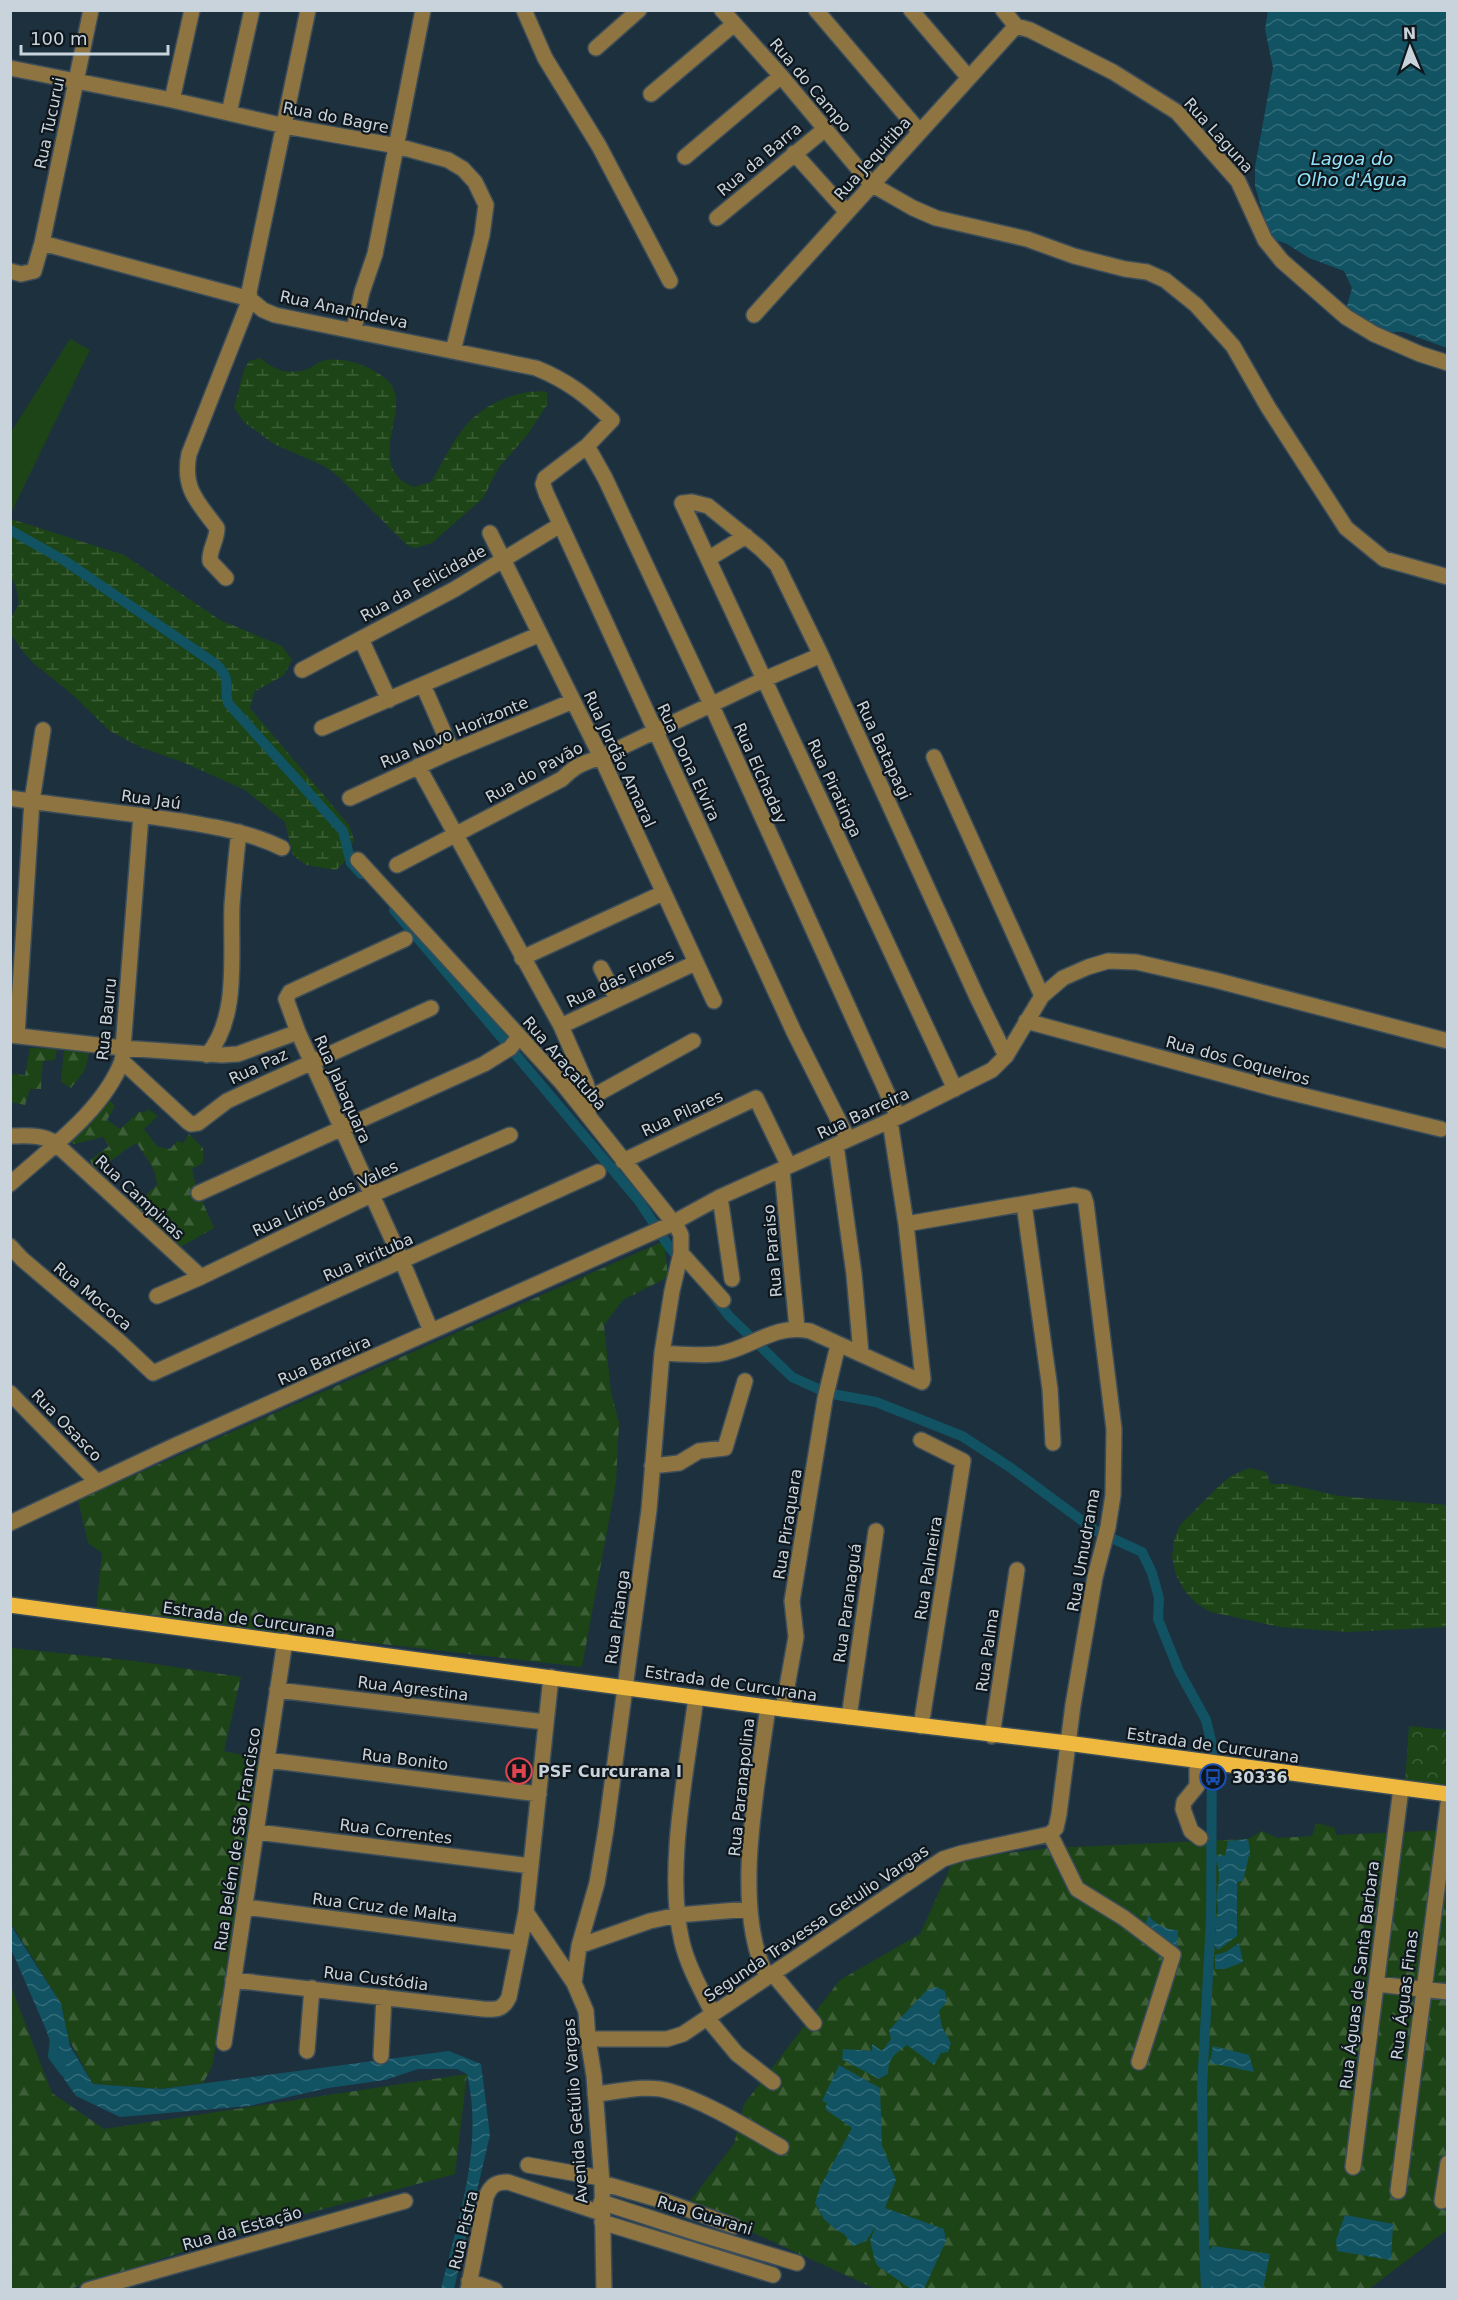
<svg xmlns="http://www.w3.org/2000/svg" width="1458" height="2300" font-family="'DejaVu Sans',sans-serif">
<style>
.grass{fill:#1d4416}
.forest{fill:url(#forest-firs)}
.wetland{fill:url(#wetland-marsh)}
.park{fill:url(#park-crowns)}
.water{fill:url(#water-waves)}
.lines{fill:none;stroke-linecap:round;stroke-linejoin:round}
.canal{stroke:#115363;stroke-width:10}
.minor-casing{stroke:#3c4d5a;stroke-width:18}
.major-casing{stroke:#3c4d5a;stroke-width:18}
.minor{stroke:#8d7440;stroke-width:15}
.major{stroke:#eeb93e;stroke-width:15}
.labels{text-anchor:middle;stroke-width:4.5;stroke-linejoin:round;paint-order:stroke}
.street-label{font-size:16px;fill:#c8d3dc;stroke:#0f171d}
.poi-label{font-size:16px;font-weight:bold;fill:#c8d3dc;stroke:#0f171d;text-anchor:start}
.water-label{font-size:18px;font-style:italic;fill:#93e3fb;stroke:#0f171d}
</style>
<defs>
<pattern id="forest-firs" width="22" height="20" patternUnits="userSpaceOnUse" patternTransform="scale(1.5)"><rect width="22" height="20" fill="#1d4416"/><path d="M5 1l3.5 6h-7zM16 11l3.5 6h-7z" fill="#3c5e37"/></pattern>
<pattern id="wetland-marsh" width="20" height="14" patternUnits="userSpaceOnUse" patternTransform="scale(1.5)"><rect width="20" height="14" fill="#1d4416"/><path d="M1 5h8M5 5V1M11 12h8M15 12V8" fill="none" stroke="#3c5e37"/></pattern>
<pattern id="park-crowns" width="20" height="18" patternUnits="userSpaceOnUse" patternTransform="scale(1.5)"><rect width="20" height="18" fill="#1d4416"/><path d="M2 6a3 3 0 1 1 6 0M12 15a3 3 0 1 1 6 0" fill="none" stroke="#3c5e37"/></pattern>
<pattern id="water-waves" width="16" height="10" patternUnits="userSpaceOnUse" patternTransform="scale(1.5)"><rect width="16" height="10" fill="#115363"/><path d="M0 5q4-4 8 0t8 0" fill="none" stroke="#326b79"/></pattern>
</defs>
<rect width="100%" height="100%" fill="#1d303e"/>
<path class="grass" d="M70,339L90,350L11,513V432Z"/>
<path class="forest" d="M30,1048L57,1049L55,1060L43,1061L41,1089H30L25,1105L11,1102V1074L25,1075Z
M64,1048L89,1053L85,1070L71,1088L61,1082Z
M106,1096L115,1106L107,1120L120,1129L140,1111L144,1113L148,1109L158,1116L144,1129L158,1147L170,1149L177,1141L183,1143L189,1134L203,1148V1163L192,1169L196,1187L214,1228L179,1248L149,1225L135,1205L157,1185C156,1165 146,1160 137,1143C121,1150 110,1166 93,1168L90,1160L109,1146L103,1137L74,1144L67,1138Z
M664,1241L668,1277L623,1300L604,1325L611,1392L619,1422L616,1482L582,1667L96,1611L102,1553L88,1543L78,1500Z
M11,1648L135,1661L241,1677L224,1751L267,1760L212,2067L203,2083L161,2089L93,2084L68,2038L61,2004L11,1923Z
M1316,1823L1335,1828L1336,1835L1447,1830V2230L1369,2289H876L747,2230L687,2205L734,2144L744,2104L840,1980L920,1934L954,1859L1050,1848L1248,1839L1262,1831L1277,1838L1312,1836Z
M10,1984L52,2093L104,2129L467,2074L455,2174L271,2223L70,2289H11Z"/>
<path class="wetland" d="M260,358C276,371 290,376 310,368C315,365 320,361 326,360C346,357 371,366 386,379C414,404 372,448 399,478C402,482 410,485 414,487L431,482C443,463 452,440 468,423C488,402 519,389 547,392V405L528,434L499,467L483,498L432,543L415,548L407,545L339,477L324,466L274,444L244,422L234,408L244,370L249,361Z
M11,519L124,555L220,620L282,646L292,660L284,675L254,692L250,708L349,825L354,840L343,864L336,870L306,865L293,855L285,822L245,790L185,763L140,747L110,731L73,695L32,662L21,649L11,634V618L19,604L16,587L11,577Z
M1249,1468L1266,1472L1271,1484H1287L1339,1496L1447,1505V1627L1347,1632L1280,1627L1211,1612L1197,1604L1184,1590L1176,1575L1172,1558L1174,1540L1180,1525L1218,1487L1231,1476Z"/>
<path class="park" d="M1409,1726L1447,1730V1788L1405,1782Z"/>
<path class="water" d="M1268,11H1447V348L1403,332H1386L1355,317L1347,306L1352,288L1344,271L1309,258L1287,244L1270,238L1255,186V167L1273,68L1265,29Z
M1248,1839L1250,1851L1243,1881L1237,1882V1936L1218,1950L1213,1944L1216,1930L1214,1923C1223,1905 1214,1905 1217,1891C1220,1879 1220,1870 1215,1858L1220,1854L1225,1856L1228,1841Z
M1148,1915C1156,1924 1165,1930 1178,1930L1177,1948L1151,1931L1146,1923Z
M10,1924L61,2004L70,2046L93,2084L161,2089L449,2051L481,2064L490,2135L454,2289H441C458,2220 484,2146 467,2074L457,2069H418L385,2080L328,2088L249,2106L120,2117L76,2096L64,2079L45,2027L11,1949Z
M1239,1943L1243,1962L1225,1969H1215V1955L1226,1952Z
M937,1987L945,1991L947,2001L939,2011L942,2027L951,2043L948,2052L941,2053L934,2065L907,2045C894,2054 888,2059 888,2074L879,2079L842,2059L843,2049L872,2051V2044L882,2051L891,2039L889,2030L927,1990Z
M1213,2046L1249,2055L1254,2072L1210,2063Z
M839,2065L880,2088L882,2146L896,2180L885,2208L944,2229L946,2241L924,2289H911L878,2266L875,2261L870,2240L876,2226L866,2241L853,2246L844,2234L836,2230L824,2219L815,2203L820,2187L852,2128L825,2109L827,2103L822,2101Z
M1345,2215L1393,2224L1391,2260L1337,2251L1336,2240Z
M1213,2246L1270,2254L1263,2289H1205V2256Z"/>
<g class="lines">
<path class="canal" d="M10,530L65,561L217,665C233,682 223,685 228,703L343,831L351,863L361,874
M394,910L639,1201L670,1248L682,1262
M715,1298L729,1316L792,1377L827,1393L876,1402L962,1436L1011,1468L1096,1531L1142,1552L1152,1573L1159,1598L1158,1619L1179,1671L1206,1720L1212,1745L1211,1919L1202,2087L1204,2245L1206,2290
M55,2038L53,2056L65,2072"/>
<g class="minor-casing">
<path id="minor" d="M524,10L545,58L599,146L670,281
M722,10L781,76L871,184L913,208L936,218L1027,239L1074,256L1125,269L1147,272L1165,280L1196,305L1233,346L1268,407L1346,528L1384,559L1448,577
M816,10L920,132
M911,10L969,78
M1003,10L1016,26
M1016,26L1030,30L1113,72L1177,112L1238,181L1265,240L1282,261L1346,317L1374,334L1420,354L1448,363
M596,48L639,10
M10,68L172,100L285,126L397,146L448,160L463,169L475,182L486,205L482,235L453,351
M651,94L734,24
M172,100L192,10
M229,113L252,10
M794,153L847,212
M685,157L781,76
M717,218L825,129
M42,243L91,10
M10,271L21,274L34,271L42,243L250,299L263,310L275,315L536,368C568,381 587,396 612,420L587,446L545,478L543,484L546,493L794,1032L848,1139
M754,315L1016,26
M354,329L362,292L375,254L423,10
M587,446L605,478L711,704L898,1117
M490,533L601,757L714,1001
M708,559L746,536
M226,578L210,561C209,549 217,541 217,528C198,502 182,489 189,454L250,299L249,292L308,10
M361,639L389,700
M302,670L455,589L560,525
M423,685L452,751
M322,728L540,634
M934,757L1042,996
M418,766L561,1026L586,1083L590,1098L587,1105L589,1116
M10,798C67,807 124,812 180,821C215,827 250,832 282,848
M350,798L448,753L573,701
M358,860L562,1083L677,1227L681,1235V1253L723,1300
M397,865L562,779C576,765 581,764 601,757L765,679L821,655
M405,939L290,992L286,999L298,1032L402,1261L431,1331
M522,958L663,893
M601,968L617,999
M1026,1021L1276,1089L1441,1129
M561,1026L695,963
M10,1035L123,1048L222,1055L238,1054L298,1032
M17,1035L32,801L43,730
M207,1055C240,1018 230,952 232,905C234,880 236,856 239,832
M122,1061L188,1122L191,1124L198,1123L227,1101L242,1094L431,1008
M955,1089L682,503L692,502L708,506L761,549L777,565L821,655L977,997L1006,1056
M590,1098L693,1041
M10,1136C26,1136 42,1134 55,1143L201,1277
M836,1145L854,1274L861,1354
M623,1161L756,1098L789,1166
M782,1170L797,1328
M10,1184C49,1149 103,1111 122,1061L141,815
M199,1193L484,1064L510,1048L519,1037
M720,1197L732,1279
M1024,1204L1050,1389L1053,1443
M906,1224L1074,1195L1084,1197L1086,1203L1114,1429L1113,1495L1108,1527L1095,1577L1073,1705L1059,1814L1056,1828L1050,1834
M10,1246L22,1259L121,1343L153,1373L598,1172
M157,1296L201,1277L371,1195L510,1135
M662,1353C680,1354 700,1356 718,1354C751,1349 773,1323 810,1331L922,1382L923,1379L906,1224L890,1121
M10,1393L97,1482
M921,1440L963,1461L921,1726
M652,1466L679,1463L699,1451L725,1448L745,1381
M10,1523L174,1446L667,1226L720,1197L898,1117L992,1070L1006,1056L1042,996L1063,978L1088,967L1108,961L1136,962L1215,980L1448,1041
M277,1690L545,1722
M696,1697C687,1769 665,1871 682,1942C688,1967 702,1991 713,2014
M783,1709L796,1637L792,1601L825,1399L838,1345
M849,1717L876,1531
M992,1736L1017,1570
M267,1760L539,1794
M1197,1762V1786L1184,1802L1183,1809L1191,1831L1200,1838
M257,1832L531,1866
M1050,1834L1077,1889L1124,1918L1173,1955L1139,2062
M245,1907L520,1943
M526,1912L574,1983L586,2011L588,2039L594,2076L602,2183L604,2290
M579,1946L650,1921L678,1915L749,1909
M772,1973L814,2023
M767,1976C731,1909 758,1781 768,1707
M233,1980L483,2009C496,2010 503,2010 509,1997L526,1912L551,1677
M574,1983L579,1946L597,1883L606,1829L649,1510L662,1353L672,1291L681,1253
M1376,1984L1448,1992
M707,2018L737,2054L773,2082
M588,2039H667L683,2034L943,1859L962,1853L1050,1834
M224,2043L285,1641
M307,2051L312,1988
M381,2056L384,1997
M595,2094C618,2092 647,2084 669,2091C705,2101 748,2128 781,2147
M528,2165L601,2178
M1353,2167L1401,1788
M602,2183L667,2202L734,2226
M1398,2191L1448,1804
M1442,2201L1448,2163
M601,2202L700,2234L797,2263
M602,2222L773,2275
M469,2281L495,2290
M88,2290L405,2201
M468,2290L486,2197C491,2185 496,2182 508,2182L601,2213"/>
</g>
<g class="major-casing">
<path id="major" d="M10,1605L783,1709L1067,1743L1448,1794"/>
</g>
<use href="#minor" class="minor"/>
<use href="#major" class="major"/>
</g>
<defs>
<g id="hospital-ring" transform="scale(1.35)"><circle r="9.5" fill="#0f171d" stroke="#e0444e" stroke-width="1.5"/><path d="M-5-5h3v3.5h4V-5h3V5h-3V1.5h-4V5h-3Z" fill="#e0444e"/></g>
<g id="bus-ring" transform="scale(1.35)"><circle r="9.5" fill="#0f171d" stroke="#1a4fb4" stroke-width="1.5"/><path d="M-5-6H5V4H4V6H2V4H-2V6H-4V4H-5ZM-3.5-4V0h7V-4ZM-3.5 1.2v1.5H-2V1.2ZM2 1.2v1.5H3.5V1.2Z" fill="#1a4fb4"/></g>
</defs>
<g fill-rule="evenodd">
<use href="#hospital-ring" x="519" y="1771"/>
<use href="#bus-ring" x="1213" y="1777"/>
</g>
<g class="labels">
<g class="street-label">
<text transform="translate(811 85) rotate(50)" y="6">Rua do Campo</text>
<text transform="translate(336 117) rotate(11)" y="6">Rua do Bagre</text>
<text transform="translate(49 123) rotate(-78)" y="6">Rua Tucurui</text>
<text transform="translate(1219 135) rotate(48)" y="6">Rua Laguna</text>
<text transform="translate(872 158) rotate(-48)" y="6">Rua Jequitiba</text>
<text transform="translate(759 159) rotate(-40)" y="6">Rua da Barra</text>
<text transform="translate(344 309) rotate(12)" y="6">Rua Ananindeva</text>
<text transform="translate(423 583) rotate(-29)" y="6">Rua da Felicidade</text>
<text transform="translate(454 732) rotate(-23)" y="6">Rua Novo Horizonte</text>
<text transform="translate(884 750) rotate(65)" y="6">Rua Batapagi</text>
<text transform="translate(620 759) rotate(65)" y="6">Rua Jordão Amaral</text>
<text transform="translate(689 762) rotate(65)" y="6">Rua Dona Elvira</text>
<text transform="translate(534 772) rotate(-29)" y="6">Rua do Pavão</text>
<text transform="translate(761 773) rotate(66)" y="6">Rua Elchaday</text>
<text transform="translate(835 788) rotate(65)" y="6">Rua Piratinga</text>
<text transform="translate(151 799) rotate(8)" y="6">Rua Jaú</text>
<text transform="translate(620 978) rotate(-25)" y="6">Rua das Flores</text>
<text transform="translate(106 1019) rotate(-84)" y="6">Rua Bauru</text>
<text transform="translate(1238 1060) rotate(15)" y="6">Rua dos Coqueiros</text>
<text transform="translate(565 1063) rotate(49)" y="6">Rua Araçatuba</text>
<text transform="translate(258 1066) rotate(-25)" y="6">Rua Paz</text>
<text transform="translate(343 1089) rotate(66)" y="6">Rua Jabaquara</text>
<text transform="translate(682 1113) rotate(-25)" y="6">Rua Pilares</text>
<text transform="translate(863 1113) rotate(-25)" y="6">Rua Barreira</text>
<text transform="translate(140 1197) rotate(43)" y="6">Rua Campinas</text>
<text transform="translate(325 1198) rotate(-25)" y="6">Rua Lírios dos Vales</text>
<text transform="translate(772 1251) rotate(-95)" y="6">Rua Paraiso</text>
<text transform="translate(368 1257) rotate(-24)" y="6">Rua Pirituba</text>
<text transform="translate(93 1296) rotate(40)" y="6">Rua Mococa</text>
<text transform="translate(324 1360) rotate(-24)" y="6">Rua Barreira</text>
<text transform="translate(67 1425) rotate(46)" y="6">Rua Osasco</text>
<text transform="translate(787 1524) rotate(-81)" y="6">Rua Piraquara</text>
<text transform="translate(1083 1550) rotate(-80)" y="6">Rua Umudrama</text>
<text transform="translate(928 1568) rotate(-81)" y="6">Rua Palmeira</text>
<text transform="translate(847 1603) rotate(-82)" y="6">Rua Paranaguá</text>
<text transform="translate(617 1617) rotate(-82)" y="6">Rua Pitanga</text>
<text transform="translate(249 1619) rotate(8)" y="6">Estrada de Curcurana</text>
<text transform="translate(987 1650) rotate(-82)" y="6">Rua Palma</text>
<text transform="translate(731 1683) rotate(8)" y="6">Estrada de Curcurana</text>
<text transform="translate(413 1688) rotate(7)" y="6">Rua Agrestina</text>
<text transform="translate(1213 1745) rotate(8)" y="6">Estrada de Curcurana</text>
<text transform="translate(405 1759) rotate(7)" y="6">Rua Bonito</text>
<text transform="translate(741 1787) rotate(-84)" y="6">Rua Paranapolina</text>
<text transform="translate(396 1831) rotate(7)" y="6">Rua Correntes</text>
<text transform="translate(237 1839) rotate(-81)" y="6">Rua Belém de São Francisco</text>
<text transform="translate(385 1907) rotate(7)" y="6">Rua Cruz de Malta</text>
<text transform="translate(816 1923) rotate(-34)" y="6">Segunda Travessa Getulio Vargas</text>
<text transform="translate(1359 1975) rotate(-83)" y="6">Rua Águas de Santa Barbara</text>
<text transform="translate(376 1978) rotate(7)" y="6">Rua Custódia</text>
<text transform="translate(1404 1995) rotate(-83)" y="6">Rua Águas Finas</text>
<text transform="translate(575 2111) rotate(-94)" y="6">Avenida Getúlio Vargas</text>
<text transform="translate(705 2215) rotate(17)" y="6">Rua Guarani</text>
<text transform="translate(242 2228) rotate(-16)" y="6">Rua da Estação</text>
<text transform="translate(463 2230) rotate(-77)" y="6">Rua Pistra</text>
</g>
<g class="poi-label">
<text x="538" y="1777">PSF Curcurana I</text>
<text x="1232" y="1783">30336</text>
</g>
<g class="water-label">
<text x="1352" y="165">Lagoa do<tspan x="1352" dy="21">Olho d'Água</tspan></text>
</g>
</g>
<rect width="1458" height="2300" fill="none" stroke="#c8d3dc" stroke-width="24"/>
<g transform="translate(1410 48) rotate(358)" stroke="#0f171d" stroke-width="4.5" paint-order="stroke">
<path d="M0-4.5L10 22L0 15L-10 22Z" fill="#c8d3dc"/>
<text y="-9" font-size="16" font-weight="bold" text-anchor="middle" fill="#c8d3dc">N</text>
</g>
<path d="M21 45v9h147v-9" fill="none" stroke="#c8d3dc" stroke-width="3"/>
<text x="30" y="45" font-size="18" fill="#c8d3dc" stroke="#0f171d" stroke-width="4.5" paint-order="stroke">100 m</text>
</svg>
